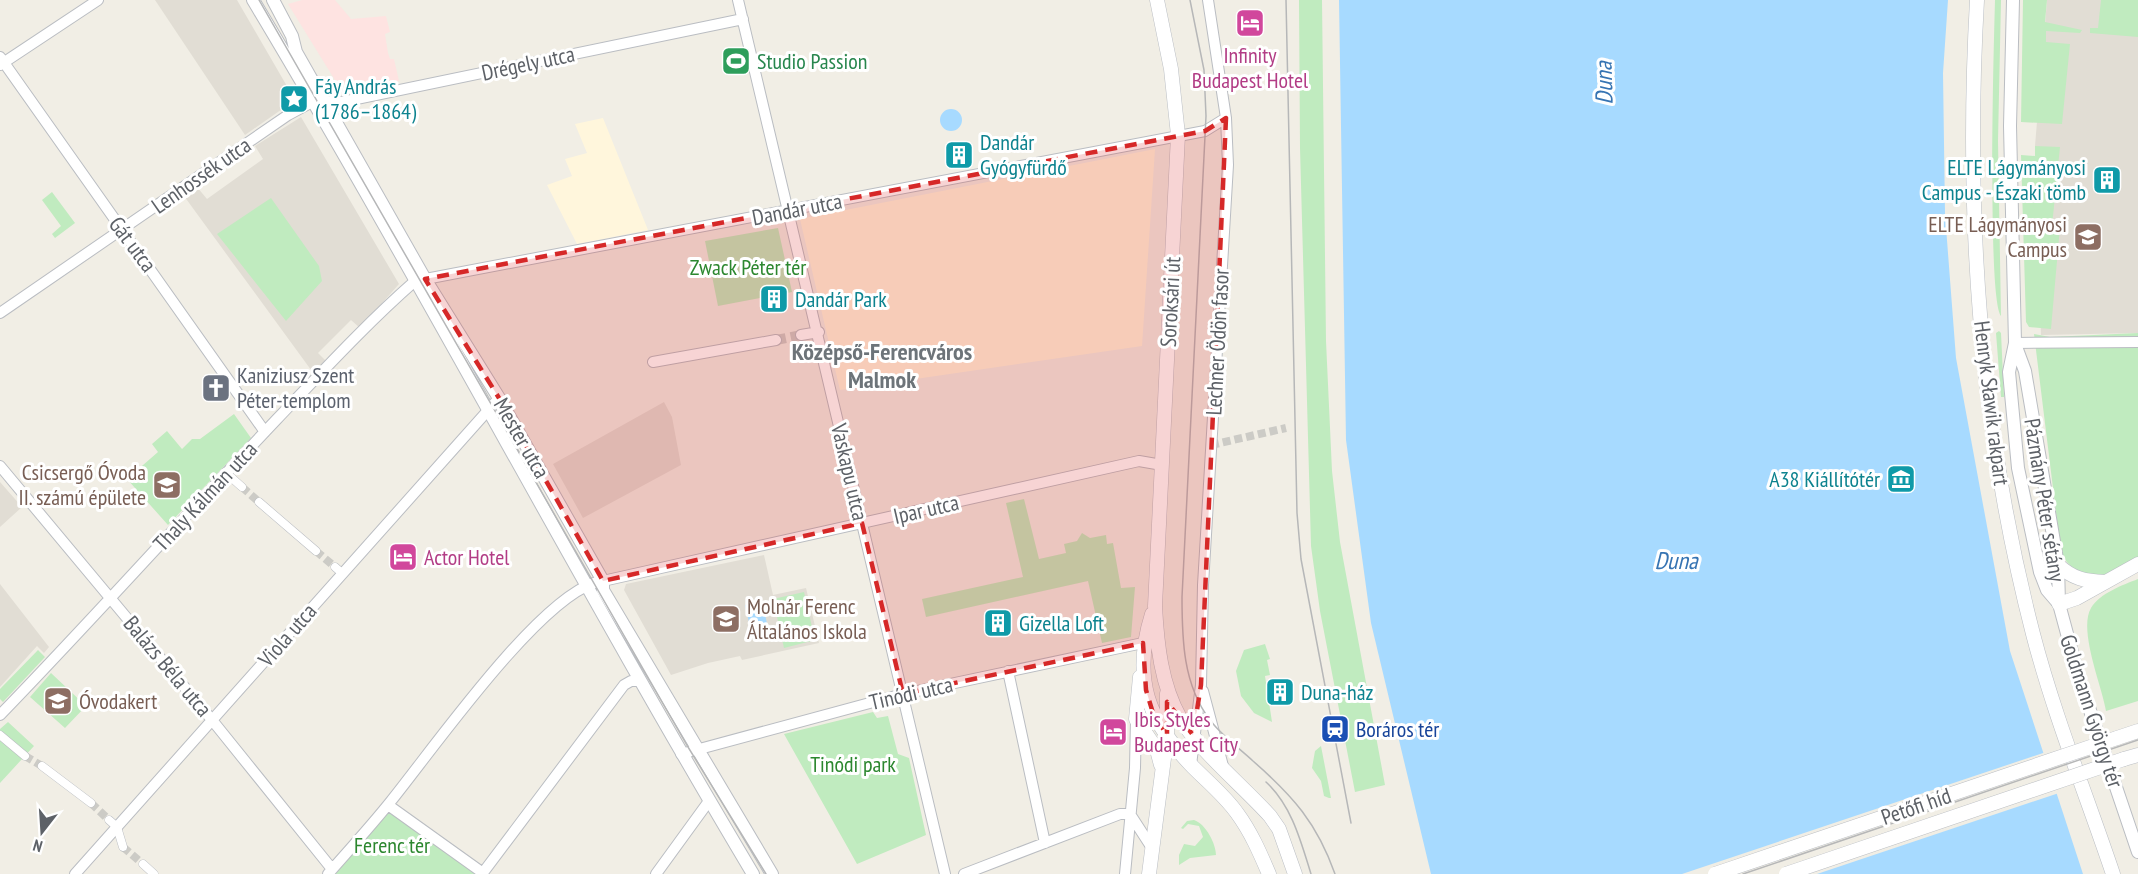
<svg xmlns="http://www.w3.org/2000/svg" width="2138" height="874" font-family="'PT Sans Narrow',sans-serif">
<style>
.commercial{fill:#fff6dc}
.education{fill:#e1ddd4}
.medical{fill:#fee3e1}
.green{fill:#c0ebbf}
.water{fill:#a7daff}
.pier{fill:#f1eee5}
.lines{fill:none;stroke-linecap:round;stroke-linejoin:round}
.pedestrian-tunnel{stroke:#cccbc6;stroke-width:8;stroke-dasharray:8 4;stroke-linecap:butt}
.minor-tunnel{stroke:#cccbc6;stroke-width:10;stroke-dasharray:10 5;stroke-linecap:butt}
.pedestrian-casing{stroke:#babdc2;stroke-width:9}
.minor-casing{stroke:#babdc2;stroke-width:12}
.tertiary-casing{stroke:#babdc2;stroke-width:14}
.secondary-casing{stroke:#babec4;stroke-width:15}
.pedestrian{stroke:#fff;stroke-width:8}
.minor{stroke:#fff;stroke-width:10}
.tertiary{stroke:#fff;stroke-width:12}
.secondary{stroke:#fff;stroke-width:14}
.tram{stroke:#b6b7b8;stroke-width:1.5}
.secondary-bridge-casing{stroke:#babec4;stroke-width:15;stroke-linecap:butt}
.secondary-bridge{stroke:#fff;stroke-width:14}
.marked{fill:#d62828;fill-opacity:0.2;stroke:#d62828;stroke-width:4.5;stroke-dasharray:12 8;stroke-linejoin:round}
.labels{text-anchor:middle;stroke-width:6;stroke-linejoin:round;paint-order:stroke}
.hotel-label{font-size:22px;fill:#b23c85;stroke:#fff;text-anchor:start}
.leisure-label{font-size:22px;fill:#27864d;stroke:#fff;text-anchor:start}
.street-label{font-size:22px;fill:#5d6167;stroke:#fff}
.culture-label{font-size:22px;fill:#0d838f;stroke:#fff;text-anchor:start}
.education-label{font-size:22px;fill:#785e54;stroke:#fff;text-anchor:end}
.park-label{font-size:22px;fill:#2c872f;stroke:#fff}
.worship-label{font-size:22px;fill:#5b616d;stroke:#fff;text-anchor:start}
.transit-label{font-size:22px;fill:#164399;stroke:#fff;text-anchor:start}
.water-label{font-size:24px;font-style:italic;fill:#3674b3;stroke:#fff}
.neighbourhood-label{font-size:24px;font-weight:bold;fill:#6d7479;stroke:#fff}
</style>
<rect width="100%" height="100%" fill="#f1eee5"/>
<path class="commercial" d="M603,118L648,230L577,244L547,185L572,176L565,159L587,153L575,124Z
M1155,149L1142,346L840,390L800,219Z"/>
<path class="education" d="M155,0H237L295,100L245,135Z
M2047,0H2138V333L2041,335L2035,146Z
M301,117L399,284L360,328L351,320L318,353L326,361L314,374L184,196L197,187L207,199L263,159L255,146Z
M664,402L672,417L681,465L583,518L553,464Z
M0,482L22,507L0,527Z
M764,555L773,595L806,588L819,643L742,660L740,656L708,663L671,675L624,590L626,584Z
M0,584L49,647L44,653L37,646L0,687Z"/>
<path class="medical" d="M302,0H335L351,19L386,16L390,32L385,34L388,53L390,59H394L399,81L355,89L338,85L288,4Z"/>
<path class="green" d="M1299,0H1322L1326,341L1332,471L1340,542L1385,785L1355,792L1320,611L1311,546L1300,148Z
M1995,0H2001L1998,141L2001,316C1987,299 1994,39 1995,0Z
M2023,0H2047L2045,22L2082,30L2080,33L2046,31V42L2070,44L2062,124L2021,122Z
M2101,0H2138V37L2090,33V28H2098Z
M2035,146L2060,147L2052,226L2060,227L2051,329L2029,327L2026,322L2021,155L2035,156Z
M52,192L75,223L55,238L52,234L61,226L42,200Z
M271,198L319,266L322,281L286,321L217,234Z
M778,228L792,292L718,306L705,241Z
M1999,331L2001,333L2004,397H2001L1996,333Z
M2138,333V564L2105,582C2085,575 2071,572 2061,553L2034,334L2050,337Z
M234,414L251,438L168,525L127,479L158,452L152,444L167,431L182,449L192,439H200Z
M1024,499L1039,559L1066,553L1064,544L1077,541L1082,533L1090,538L1106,535L1107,544L1113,543L1121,588L1135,587L1131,637L1102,643L1088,581L926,617L922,599L1023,577L1006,503Z
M2138,579V701L2106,711C2102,686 2078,630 2091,608C2100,593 2123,585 2138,579Z
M804,592L815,640L784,648L773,599Z
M1265,644L1270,659L1267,660L1270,675L1265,676L1272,722L1254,713L1241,696L1236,671L1244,650Z
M38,650L45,657L3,702L0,699V689Z
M51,673L86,706L65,728L30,697Z
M873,712L877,718L888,716L898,754L909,758L926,835L857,864L784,734Z
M8,722L34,746L0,783V729Z
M1321,746L1331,798H1329L1324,796L1321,781L1312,768L1315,751Z
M388,805L482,874H328Z
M1194,820C1206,824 1216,844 1216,855L1190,858L1179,865V855L1184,844L1195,846L1203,837L1199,826L1188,824L1183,829L1181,828L1187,821Z"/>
<path class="water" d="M1339,0H1948L1943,73L1945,214L1956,358L2010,651L2083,874H1431L1371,623L1346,440Z
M940 120a11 11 0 1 1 22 0a11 11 0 1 1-22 0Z
M762,601L768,628L751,631L745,605Z"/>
<path class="pier" d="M2046,752L2059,793L1817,874H1682Z"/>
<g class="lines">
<path class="pedestrian-tunnel" d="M1211,445L1286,428
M242,487L259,502
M316,551L335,567
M25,756L42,766
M91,803L109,820
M123,847L143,864"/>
<path class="minor-tunnel" d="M776,340L801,335"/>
<g class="pedestrian-casing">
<path id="pedestrian" d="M225,472L242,487
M259,502L316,551
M335,567L342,573
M0,735L25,756
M42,766L91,803
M109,820L117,827L123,847
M143,864L154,874"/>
</g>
<g class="minor-casing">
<path id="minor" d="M738,0L945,874
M0,57L265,432
M0,65L98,0
M0,313L288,115L314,101L342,102L743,19
M801,335L819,332
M2015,343L2138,342
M653,362L776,340
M0,466L212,720L332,869
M1008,671L1045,843
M1203,691L1223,766
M0,715C94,618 184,517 277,419C322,372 366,324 415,281L1205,131L1226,118
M681,754L903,694L1143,643
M1191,765L1201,685L1203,585L1228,165L1226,118L1208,0
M388,805L483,873
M1130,814L1152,848
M75,874L499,398
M328,874C349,850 371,826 391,801C433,749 536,602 594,583L1139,461L1162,465
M482,874L624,685L631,681H640
M656,874L709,801
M964,874L1120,814H1130
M1125,874L1135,768L1136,719"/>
</g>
<g class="tertiary-casing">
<path id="tertiary" d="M253,0C426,288 581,586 753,874
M273,0L292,36L296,52L425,279L499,398L603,581V590L772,874
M2013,0L2010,126L2015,343L2009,372L2018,468L2040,572L2047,590L2059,604
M2015,344L2025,371L2058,565L2059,604L2079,678L2138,852"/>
</g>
<g class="secondary-casing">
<path id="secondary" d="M1157,0L1171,69L1178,135L1155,606C1157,644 1161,684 1180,718C1200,751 1243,786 1270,816L1279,829L1295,874
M1977,0C1965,211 1980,429 2033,634C2054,715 2086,794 2113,874
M2058,565C2073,579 2085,581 2105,582
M2059,604L2077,598L2138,564
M1152,614C1132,678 1147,720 1193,767C1208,782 1225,796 1237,813C1251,832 1260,853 1269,874
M1140,677L1136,719L1157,750L1161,765
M2117,738L2138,731
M2124,759L2138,755
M1149,874L1167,735V693"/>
</g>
<use href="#pedestrian" class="pedestrian"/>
<use href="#minor" class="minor"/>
<use href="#tertiary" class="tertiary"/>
<use href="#secondary" class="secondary"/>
<path class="tram" d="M259,0L688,747L766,874
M1190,0L1204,70L1206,116L1182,597C1182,639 1183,685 1210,720C1222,736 1239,748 1253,761C1293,796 1317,823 1335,874
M1286,0L1297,513L1301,559L1351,823
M1266,782C1292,806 1301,842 1311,874
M1743,874L2138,740"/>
<g class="secondary-bridge-casing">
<path id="secondary-bridge" d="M1715,874L2117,738
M1786,874L2124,759"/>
</g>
<use href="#secondary-bridge" class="secondary-bridge"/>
</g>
<path class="marked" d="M1226,118L1201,685L1193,735L1167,702V735L1153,713L1146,690L1143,643L903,694L862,523L603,581L499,398L425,279L1205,131Z"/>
<defs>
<g id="hotel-square" transform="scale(1.5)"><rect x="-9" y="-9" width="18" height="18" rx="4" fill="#d1479c" stroke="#fff"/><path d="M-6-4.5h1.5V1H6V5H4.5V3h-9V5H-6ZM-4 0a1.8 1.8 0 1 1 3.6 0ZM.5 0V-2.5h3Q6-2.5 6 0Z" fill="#fff"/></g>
<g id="stadium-square" transform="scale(1.5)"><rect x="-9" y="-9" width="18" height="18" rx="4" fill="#2e9e5b" stroke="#fff"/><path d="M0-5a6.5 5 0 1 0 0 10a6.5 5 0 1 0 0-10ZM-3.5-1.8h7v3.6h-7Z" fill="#fff"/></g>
<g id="sight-square" transform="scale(1.5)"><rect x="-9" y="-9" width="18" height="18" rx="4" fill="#0f9aa8" stroke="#fff"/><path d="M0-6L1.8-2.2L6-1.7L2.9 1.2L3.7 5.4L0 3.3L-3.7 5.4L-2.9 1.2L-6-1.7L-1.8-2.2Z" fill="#fff"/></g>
<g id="building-square" transform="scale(1.5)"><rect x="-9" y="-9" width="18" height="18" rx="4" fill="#0f9aa8" stroke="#fff"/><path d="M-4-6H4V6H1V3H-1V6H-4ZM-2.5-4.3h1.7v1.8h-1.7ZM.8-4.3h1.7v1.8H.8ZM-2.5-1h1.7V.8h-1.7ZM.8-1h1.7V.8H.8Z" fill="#fff"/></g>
<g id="university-square" transform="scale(1.5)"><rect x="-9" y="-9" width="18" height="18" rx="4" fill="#8d6e63" stroke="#fff"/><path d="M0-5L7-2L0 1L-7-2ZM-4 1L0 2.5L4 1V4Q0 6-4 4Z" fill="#fff"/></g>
<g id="church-square" transform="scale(1.5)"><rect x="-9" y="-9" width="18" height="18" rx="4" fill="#6b7280" stroke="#fff"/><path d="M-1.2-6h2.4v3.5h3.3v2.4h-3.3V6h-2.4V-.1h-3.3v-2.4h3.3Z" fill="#fff"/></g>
<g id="museum-square" transform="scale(1.5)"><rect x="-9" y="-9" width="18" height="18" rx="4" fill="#0f9aa8" stroke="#fff"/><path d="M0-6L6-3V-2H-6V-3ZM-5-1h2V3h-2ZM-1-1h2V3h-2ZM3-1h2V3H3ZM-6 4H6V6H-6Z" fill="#fff"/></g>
<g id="school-square" transform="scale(1.5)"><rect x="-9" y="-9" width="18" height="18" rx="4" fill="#8d6e63" stroke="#fff"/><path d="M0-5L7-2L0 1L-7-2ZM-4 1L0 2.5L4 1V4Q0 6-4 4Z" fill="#fff"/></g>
<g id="station-square" transform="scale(1.5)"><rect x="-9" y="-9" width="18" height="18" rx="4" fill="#1a4fb4" stroke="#fff"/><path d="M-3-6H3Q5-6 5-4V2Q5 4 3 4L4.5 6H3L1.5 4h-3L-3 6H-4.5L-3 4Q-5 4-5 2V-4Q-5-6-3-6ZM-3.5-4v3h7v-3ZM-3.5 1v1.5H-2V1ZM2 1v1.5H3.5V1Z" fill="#fff"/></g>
</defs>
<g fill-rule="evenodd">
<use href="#hotel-square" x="1250" y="23"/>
<use href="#stadium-square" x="736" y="61"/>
<use href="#sight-square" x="294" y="99"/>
<use href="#building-square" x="959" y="155"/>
<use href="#building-square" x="2107" y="180"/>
<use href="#university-square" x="2088" y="237"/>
<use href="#building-square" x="774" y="299"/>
<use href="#church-square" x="216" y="388"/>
<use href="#museum-square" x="1901" y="479"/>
<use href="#school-square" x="167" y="485"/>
<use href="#hotel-square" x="403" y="557"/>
<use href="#school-square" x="726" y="619"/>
<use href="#building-square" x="998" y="623"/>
<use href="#building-square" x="1280" y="692"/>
<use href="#school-square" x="58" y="701"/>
<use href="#station-square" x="1335" y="729"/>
<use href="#hotel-square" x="1113" y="732"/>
</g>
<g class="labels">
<g class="hotel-label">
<text x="1250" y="63" text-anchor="middle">Infinity<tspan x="1250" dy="25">Budapest Hotel</tspan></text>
<text x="424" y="565">Actor Hotel</text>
<text x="1134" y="727">Ibis Styles<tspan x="1134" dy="25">Budapest City</tspan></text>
</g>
<g class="leisure-label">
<text x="757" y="69">Studio Passion</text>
</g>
<g class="street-label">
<text transform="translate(528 63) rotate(-12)" y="8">Drégely utca</text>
<text transform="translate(201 175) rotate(-35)" y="8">Lenhossék utca</text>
<text transform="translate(797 209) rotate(-11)" y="8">Dandár utca</text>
<text transform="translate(133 244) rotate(53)" y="8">Gát utca</text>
<text transform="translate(1170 302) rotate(-87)" y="8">Soroksári út</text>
<text transform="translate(1217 342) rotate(-87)" y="8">Lechner Ödön fasor</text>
<text transform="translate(1992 403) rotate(83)" y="8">Henryk Sławik rakpart</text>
<text transform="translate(522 438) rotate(60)" y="8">Mester utca</text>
<text transform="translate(850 472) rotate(77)" y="8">Vaskapu utca</text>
<text transform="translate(205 496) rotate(-47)" y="8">Thaly Kálmán utca</text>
<text transform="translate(2045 500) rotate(81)" y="8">Pázmány Péter sétány</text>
<text transform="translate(926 509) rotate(-13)" y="8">Ipar utca</text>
<text transform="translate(287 635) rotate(-49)" y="8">Viola utca</text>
<text transform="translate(168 666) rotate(50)" y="8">Balázs Béla utca</text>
<text transform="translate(911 693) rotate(-13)" y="8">Tinódi utca</text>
<text transform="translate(2092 711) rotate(72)" y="8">Goldmann György tér</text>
<text transform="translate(1916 806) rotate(-19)" y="8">Petőfi híd</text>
</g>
<g class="culture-label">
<text x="315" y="94">Fáy András<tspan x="315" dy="25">(1786–1864)</tspan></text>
<text x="980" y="150">Dandár<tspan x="980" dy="25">Gyógyfürdő</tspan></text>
<text x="2086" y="175" text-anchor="end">ELTE Lágymányosi<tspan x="2086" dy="25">Campus - Északi tömb</tspan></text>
<text x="795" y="307">Dandár Park</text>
<text x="1880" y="487" text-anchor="end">A38 Kiállítótér</text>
<text x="1019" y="631">Gizella Loft</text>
<text x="1301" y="700">Duna-ház</text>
</g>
<g class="education-label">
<text x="2067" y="232">ELTE Lágymányosi<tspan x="2067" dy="25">Campus</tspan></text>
<text x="146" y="480">Csicsergő Óvoda<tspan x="146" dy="25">II. számú épülete</tspan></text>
<text x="747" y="614" text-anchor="start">Molnár Ferenc<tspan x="747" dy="25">Általános Iskola</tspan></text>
<text x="79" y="709" text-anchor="start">Óvodakert</text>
</g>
<g class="park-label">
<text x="748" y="275">Zwack Péter tér</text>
<text x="853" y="772">Tinódi park</text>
<text x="392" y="853">Ferenc tér</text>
</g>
<g class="worship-label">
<text x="237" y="383">Kaniziusz Szent<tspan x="237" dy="25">Péter-templom</tspan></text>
</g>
<g class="transit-label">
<text x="1356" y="737">Boráros tér</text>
</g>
<g class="water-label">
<text transform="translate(1604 83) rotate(-91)" y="8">Duna</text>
<text x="1676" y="569">Duna</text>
</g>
<g class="neighbourhood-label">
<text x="882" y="360">Középső-Ferencváros<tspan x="882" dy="28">Malmok</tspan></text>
</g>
</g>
<g transform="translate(42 832) rotate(197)" stroke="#ffffff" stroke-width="4.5" paint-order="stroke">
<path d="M0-4.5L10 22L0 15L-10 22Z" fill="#5d6167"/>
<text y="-9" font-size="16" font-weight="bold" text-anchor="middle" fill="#5d6167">N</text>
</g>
</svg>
